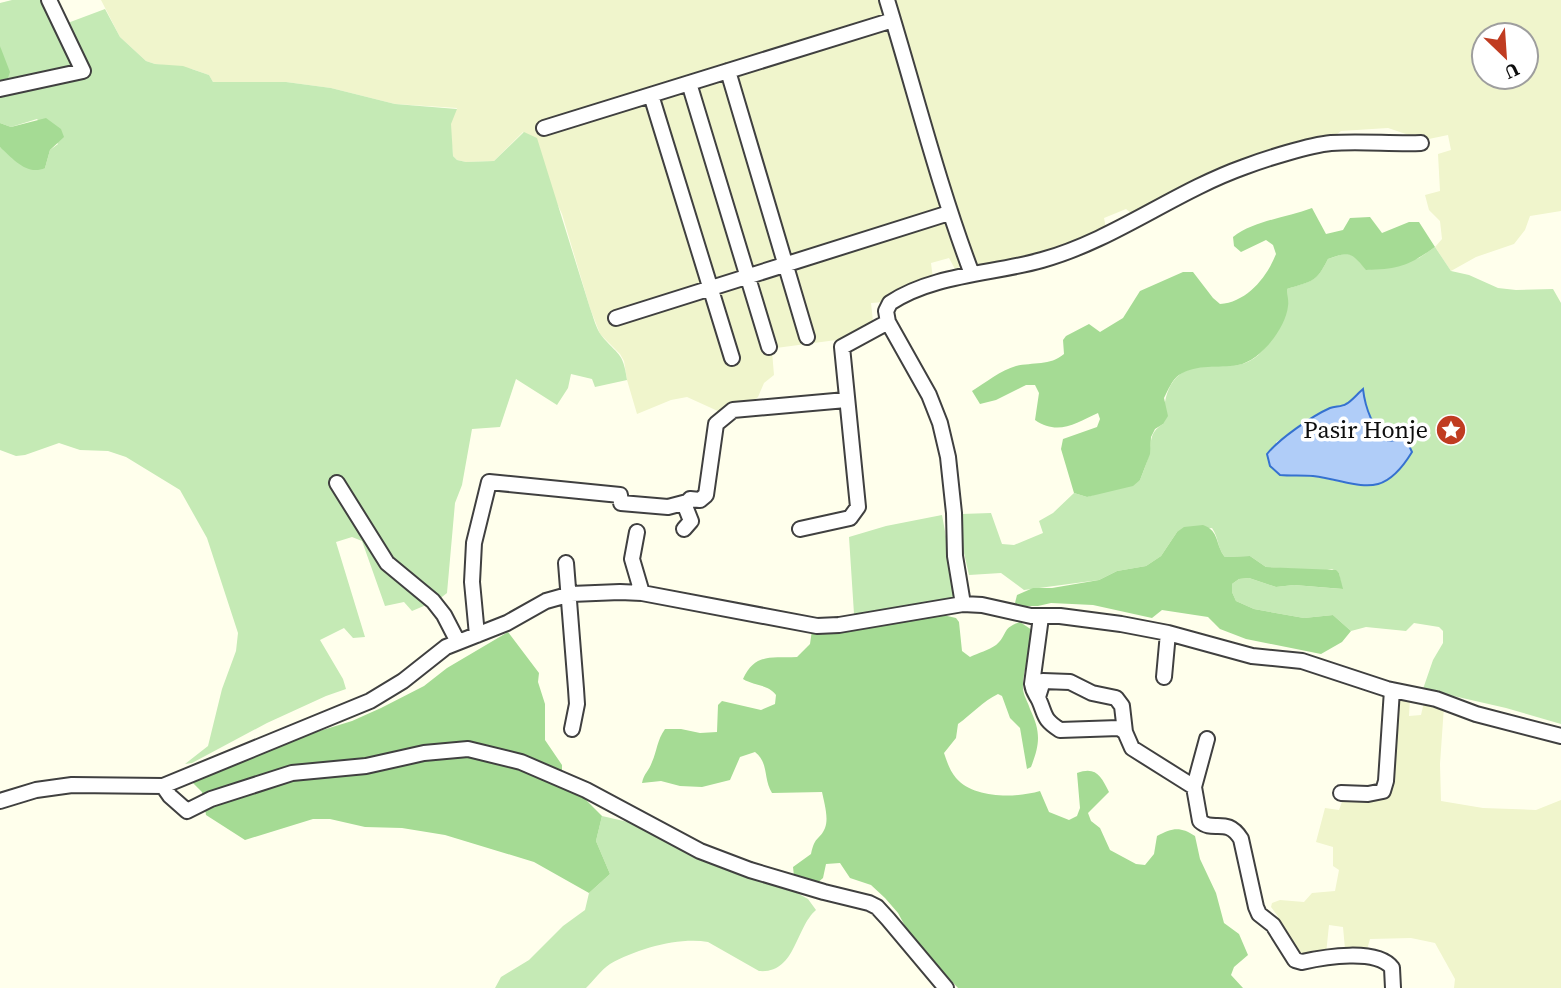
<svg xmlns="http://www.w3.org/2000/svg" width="1561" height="988" font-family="'Source Serif 4',serif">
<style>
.farmland{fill:#f0f5cc;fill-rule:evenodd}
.green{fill:#c5eab5;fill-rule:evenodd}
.forest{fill:#a5db94}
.water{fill:#b0cdf8;stroke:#3571d0;stroke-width:2}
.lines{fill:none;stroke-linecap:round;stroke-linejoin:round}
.minor-casing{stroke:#404040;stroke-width:18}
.minor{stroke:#fff;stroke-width:14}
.labels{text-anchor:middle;stroke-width:7;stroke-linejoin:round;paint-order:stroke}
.poi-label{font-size:24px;fill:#0d0d0d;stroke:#fff;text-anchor:end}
</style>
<rect width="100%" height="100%" fill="#ffffec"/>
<path class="farmland" d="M101,0H1561V211L1530,216L1525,230L1514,244L1476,257L1451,271L1435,247L1442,239L1440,221L1429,210L1425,195L1440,191L1438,154L1451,150L1448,135L1424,140L1388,128L1341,131L1333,137L1212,177L1131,213L1126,209L1104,218L1106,228L1077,242L1024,258L981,267L974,262L955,269L949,258L931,263L933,279L884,302L871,303L873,321L844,339L776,348L772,351L774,375L764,383L758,397L752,402L720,412L687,397L671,400L637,414L627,380L624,361L620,354L600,334L590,308L562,214L523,132L494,161L466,162L457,160L453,156L450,124L457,108L395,104L331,88L286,82H213L209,75L192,69L155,64L146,61L120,37ZM1484,35H1526V77H1484Z
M1395,699H1410L1409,716L1421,715L1424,702L1444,706L1440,764L1441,801L1483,808L1536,810L1561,800V988H1454L1455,979L1435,943L1411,938L1370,939L1366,953L1345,949L1343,927L1329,925L1326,954L1304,957L1293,949L1277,915L1271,907L1272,903L1280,900L1304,902L1312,893L1335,891L1339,870L1333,866V847L1316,842L1325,808L1339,810L1343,799L1355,802L1385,797Z"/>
<path class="green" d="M12,0H42L57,27L105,9L120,37L146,61L155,64L183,66L209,75L213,82H286L331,88L395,104L457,109L451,124L453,156L457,160L466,162L494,161L524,132L537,138L590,308C593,316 596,328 601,335C618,356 623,351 627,380L595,387L592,379L571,374L568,388L557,405L516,379L500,427L472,429L462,485L455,503L447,593L438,600L412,611L404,602L385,606L362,541L352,537L336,542L365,637L353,638L344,628L320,640L343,679L346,689L326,696L267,723L192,763L185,764L208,746L222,689L236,651L238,633L207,538L180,490L126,457L108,451L80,450L59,443L25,455L16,456L0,450V147L45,168L50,150L58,144L37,119L11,127L0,123V81L4,80L0,46V3Z
M1435,247L1451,271L1469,275L1498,288L1516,290L1553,289L1561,303V724L1506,708L1423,689L1433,660L1443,643V631L1439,627L1414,623L1406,631L1366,627L1351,631L1333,615L1304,618L1254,609L1236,601L1232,592V584L1239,579L1249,578L1276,587L1294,585L1342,589L1339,573L1332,569L1322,571L1266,567L1250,556L1225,557C1217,548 1219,538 1212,528L1177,532L1161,556L1146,566L1117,571L1099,580L1024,590L1001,573L969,575L961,540V514L991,513L1002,544L1014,545L1043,533L1039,521L1053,513L1074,493L1087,497L1140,480C1143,472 1146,465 1148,458C1153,443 1147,434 1163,424C1164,394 1169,369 1205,366C1216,366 1228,367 1238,365C1256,362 1265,349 1274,335C1284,319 1288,308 1287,289C1311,281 1316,283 1328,259L1346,253L1354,256L1367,270L1419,258ZM1362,389C1365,407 1373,429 1388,441L1401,438L1350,484L1313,476L1280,475L1276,442L1296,430L1303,423L1332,407L1346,405Z
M942,515L957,597L854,614L849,537L886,526Z
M602,816L628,822L725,868L790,889L808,899L816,910C795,928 796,974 759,971L708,942C678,937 637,949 610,964C601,970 593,981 586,988H495L501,977L529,960L563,926L585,910L589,893L610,874L596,841Z"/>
<path class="forest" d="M0,46L10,72L8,78L0,81Z
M46,118L61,129L64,137L50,150L45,168C27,176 13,159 0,147V123L11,127Z
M1312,208L1326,234L1343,230L1350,218L1370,217L1382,233L1409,222H1419L1435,247C1408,266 1399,269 1366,270C1351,252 1350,251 1328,259C1316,283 1312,281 1287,289C1287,295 1289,301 1288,306C1286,328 1260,361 1238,365C1217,369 1198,363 1179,375C1172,380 1168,390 1164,398L1168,416L1163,424L1155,429L1151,437L1150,454L1140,480L1133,486L1087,497L1074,493L1061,449L1063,439L1097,427L1100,419L1098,413C1076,423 1058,436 1035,420L1039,393L1035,385H1026L996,400L980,404L972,391C985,383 1001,370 1016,366C1033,362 1050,366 1064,354L1063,340L1066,336L1089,324L1100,332L1123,318L1140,291L1183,272H1193L1213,298L1220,304C1247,302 1267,277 1276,254L1273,245L1266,240L1241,252L1234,246L1233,237C1255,220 1286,218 1312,208Z
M1203,525C1220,531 1215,545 1225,557L1250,556L1266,567L1336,570L1339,573L1343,589L1294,585L1276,587L1249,578L1239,579L1232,584V592L1236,601L1254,609L1304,618L1333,615L1351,631L1342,642L1321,654L1246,639L1220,629L1208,617L1162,610L1152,618L1093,605L1051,603L1038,606H1020L1015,603L1017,595L1033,588H1052L1099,580L1117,571L1146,566L1161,556L1177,532L1184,527Z
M943,615L956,618L959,622L962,651L970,657C978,653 989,650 996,645C1008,635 1001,628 1020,622L1032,630C1035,645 1022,668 1023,688C1023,695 1028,702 1030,709C1041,732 1040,744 1031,767L1027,769L1020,728L1010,718L1002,696L998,694C983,701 972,714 958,724L956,738L944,753C947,762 950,771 956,778C974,799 1016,798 1040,791L1049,812L1069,820L1077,816L1080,808L1077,773C1096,766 1101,776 1109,792L1088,813L1091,821L1100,828L1110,850L1136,864L1145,865L1154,854L1157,836C1172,828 1180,826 1195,836L1200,859L1216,893L1224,923L1239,934L1248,955L1234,967L1231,975L1243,988H958L911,937L898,913L885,898L871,885L850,878L840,863L826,864L823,878L816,884L794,876L793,867L811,854C815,835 820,840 825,828C829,818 824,802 822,792L772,793C763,778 769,763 755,752L740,757L730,780L702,787L680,786L661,781L642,783C644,773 649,771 652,762C657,751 657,740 665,729H681L700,733L717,732L718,705L722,701L761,710L775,704L776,695C768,684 754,686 743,679C755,653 771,658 797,657L810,644L812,630Z
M508,632L539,673L538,682L545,704V740L562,765V788L584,798L602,816L596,841L610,874L589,893L534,862L445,835L402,828L365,827L330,819H313L245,840L206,815L202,792L191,781L300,737L352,721L381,708L424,686L447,668Z"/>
<path class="water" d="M1363,389C1365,407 1373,430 1388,441L1406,439L1412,452C1381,503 1360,482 1313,476C1302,475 1291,476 1280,475L1270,466L1267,454C1279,439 1312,416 1330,408C1335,406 1342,407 1346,404C1352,401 1358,393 1363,389Z"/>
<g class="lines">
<g class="minor-casing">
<path id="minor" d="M887,0C915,91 938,184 972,274
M728,71L807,337
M689,83L769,347
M0,89L83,71L49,0
M651,95L732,358
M544,128L893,20
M616,318L949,213
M337,483L387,563L433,601L444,615L458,642
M684,529L691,521L685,506L690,499L700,500L706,495L716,424L733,410L846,400
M800,529L850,518L858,507L842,347L888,322
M637,532L632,559L642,593
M566,563L576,689L577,704L572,729
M963,604L955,556L954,513L948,457L940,423L929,395L888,322L886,311L890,303C934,274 993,274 1042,260C1114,240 1174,192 1244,167C1265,159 1310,145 1331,143C1361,141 1391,144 1421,143
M1041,617L1032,684C1033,692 1036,694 1039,700C1046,716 1043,719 1060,730L1119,728L1125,732
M477,635L472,582L474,543L489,482L620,495L621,503L668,507L687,502
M1164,677L1168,633
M1038,697L1043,681L1070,682L1092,693L1116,698L1122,706L1125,732L1132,748L1194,787
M1207,739L1194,787L1200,821C1213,833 1227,816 1241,839L1256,907L1259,914L1273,925L1295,960L1302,962C1324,957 1377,948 1392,968L1393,988
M163,786L170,796L187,811L211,799L292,773L366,766L424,753L468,749L521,762L586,790L700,851L750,870L824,892L869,903L877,907L888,919L946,988
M1341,793L1368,794L1383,791L1386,781L1392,690
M0,801L36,790L72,785L163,786L370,701L403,681L446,647L507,623L546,601L571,594L620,592L642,593L817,626L839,625L963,604L982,605L1031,616H1060L1121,624L1168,633L1252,656L1302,661L1387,689L1436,699L1476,714L1561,736"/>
</g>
<use href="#minor" class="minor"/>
</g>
<defs>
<g id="sight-disc" transform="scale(1.575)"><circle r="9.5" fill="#c03c21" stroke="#fff"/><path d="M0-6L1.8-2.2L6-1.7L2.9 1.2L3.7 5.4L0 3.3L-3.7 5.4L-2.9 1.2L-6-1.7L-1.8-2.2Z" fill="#fff"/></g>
</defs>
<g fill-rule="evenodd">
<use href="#sight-disc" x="1451" y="430"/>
</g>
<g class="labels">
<g class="poi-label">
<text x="1428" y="438">Pasir Honje</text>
</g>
</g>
<g transform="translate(1505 56) rotate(155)"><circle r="33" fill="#ffffff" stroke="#9e9e9e" stroke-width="2"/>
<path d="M0-5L12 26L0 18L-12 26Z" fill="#c03c21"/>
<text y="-10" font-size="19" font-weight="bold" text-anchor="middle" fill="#0d0d0d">U</text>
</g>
</svg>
